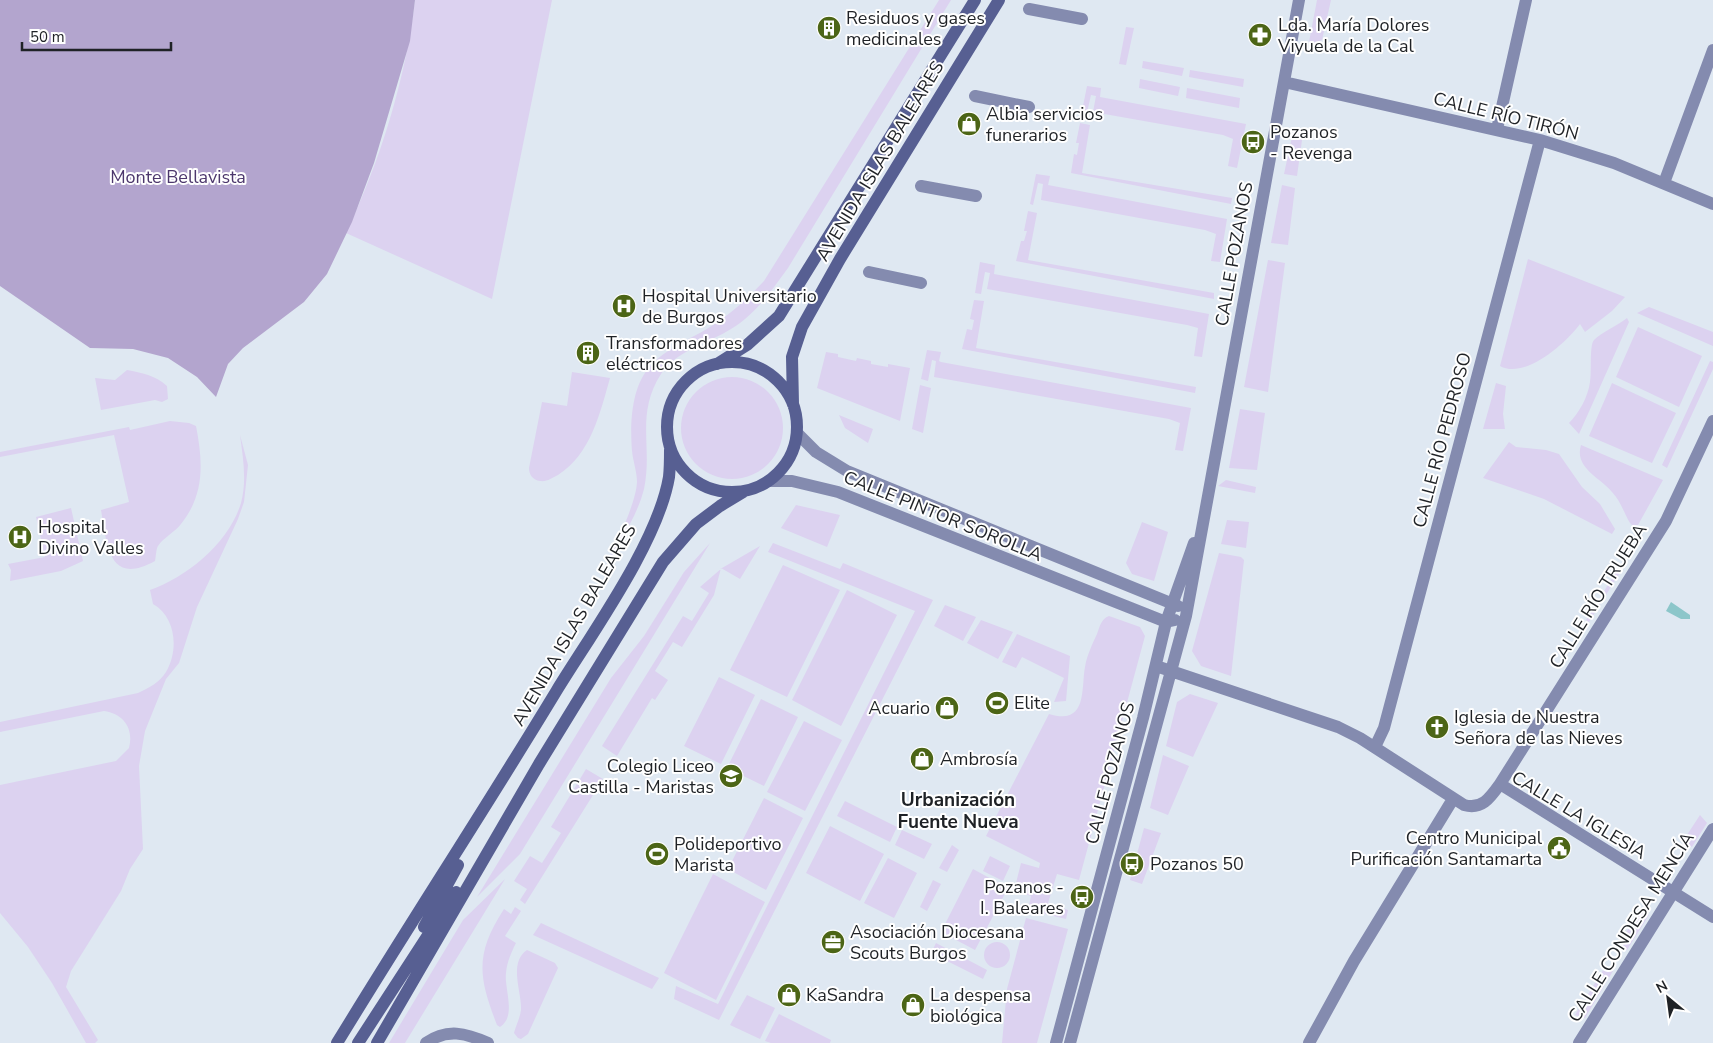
<svg xmlns="http://www.w3.org/2000/svg" width="1713" height="1043" font-family="'Nunito Sans',sans-serif">
<style>
.green{fill:#dcd2f0}
.forest{fill:#b3a5ce}
.water{fill:#8cc6ca}
.lines{fill:none;stroke-linecap:round;stroke-linejoin:round}
.street{stroke:#848baf;stroke-width:12}
.secondary{stroke:#575f92;stroke-width:12}
.labels{text-anchor:middle;stroke-width:4;stroke-linejoin:round;paint-order:stroke}
.poi-label{font-size:18px;fill:#1f2226;stroke:#fff;text-anchor:start}
.street-label{font-size:18px;fill:#1f2226;stroke:#fff}
.park-label{font-size:18px;fill:#4c376c;stroke:#fff}
.neighbourhood-label{font-size:19px;font-weight:bold;fill:#1f2226;stroke:#fff}
</style>
<rect width="100%" height="100%" fill="#dfe8f2"/>
<path class="green" d="M415,0H552L492,299L346,233C380,162 406,78 415,0Z
M939,0H951L788,268C771,291 756,314 731,329C709,343 677,350 661,374C635,415 653,446 644,489C637,517 619,542 605,567C615,546 636,504 637,482C637,472 633,461 632,451C630,426 631,391 647,370C666,346 694,339 719,321C735,310 750,296 764,281Z
M1317,0H1331L1322,40L1315,43L1309,42Z
M1126,27L1134,28L1126,65L1119,64Z
M1143,61L1184,68L1182,76L1142,68Z
M1190,70L1244,79L1243,87L1189,77Z
M1140,79L1180,87L1178,96L1139,88Z
M1087,86L1101,88L1100,97L1246,124L1237,168L1228,166L1233,139L1223,135L1093,112L1096,96L1091,95L1086,117L1081,116Z
M1187,88L1240,98L1239,108L1186,98Z
M1080,123L1090,125L1082,173L1232,198L1231,204L1071,173L1074,154L1077,155L1079,143H1076Z
M1293,132L1303,133L1297,176L1284,174Z
M1036,174L1050,176L1048,185L1227,219L1220,262L1211,261L1216,234L1205,230L1041,200L1043,184L1038,183L1033,205L1030,204Z
M1282,185L1295,188L1288,245L1271,243Z
M1028,211L1037,213L1028,260L1214,293V299L1016,261L1021,241H1024L1027,231H1024Z
M1528,259L1625,297L1612,311L1585,332L1580,324C1566,343 1525,380 1500,366Z
M1268,260L1285,263L1268,392L1244,387Z
M980,262L995,265L994,274L1209,314L1202,357L1194,356L1198,328L1187,325L987,289L990,273L985,272L981,294L975,293Z
M974,300L984,301L976,348L1196,387L1195,393L962,349L967,329L972,330L974,320L970,319Z
M1649,307L1713,332V346L1637,313Z
M1627,318L1629,322L1579,434L1569,423C1579,413 1588,397 1590,382C1592,372 1589,346 1594,340C1601,333 1618,325 1627,318Z
M1638,327L1702,356L1679,407L1616,377Z
M927,350L941,352L939,361L941,362L1191,408L1183,451L1175,450L1180,423L1169,419L934,377L936,361L932,360L928,381L921,379Z
M826,352L838,354V357L856,361L857,358L871,361V364L888,367V364L910,368L900,421L817,388Z
M1710,361L1713,362V369L1667,468L1662,465Z
M127,370C142,373 155,375 167,386L168,399L162,402L155,400L101,410L95,378L115,380Z
M572,372L610,378C600,413 591,454 558,475C552,478 547,482 540,481C533,480 529,475 529,468L542,402L567,406Z
M681 428a51 51 0 1 1 102 0a51 51 0 1 1-102 0Z
M1496,383L1506,386L1503,414L1505,429H1483Z
M1612,383L1676,413L1652,463L1589,436Z
M920,385L931,388L923,433L912,429Z
M1240,409L1265,413L1257,470L1229,468Z
M839,415L873,429L868,443L845,428Z
M170,421L189,423L196,426C203,462 205,494 181,524C175,532 163,538 158,546C156,549 156,557 155,561C108,587 107,544 101,510L129,502L114,435L0,457V452L129,427L130,430Z
M240,435L248,465L244,502L238,519L197,607L179,663L166,679L145,731L139,766L143,849L130,869L121,891L71,971L66,987L98,1040L95,1043H86L52,983L28,947L0,913V785L116,761L129,748C134,729 124,714 104,711L0,732V722L138,693C149,688 160,682 166,672C179,650 176,617 153,604L150,590C187,577 229,543 241,503C247,481 243,457 240,435Z
M1509,442L1516,447L1546,450L1559,454L1582,487L1600,504L1615,529L1612,534L1544,499L1483,478Z
M1581,445L1663,480L1638,525L1633,526L1630,523C1624,513 1620,500 1612,492C1600,477 1574,468 1581,445Z
M1226,480L1256,487L1255,493L1218,486Z
M796,505L840,515L827,547L781,528Z
M71,508L83,561L61,571L10,581L11,570L8,564L45,557L36,517Z
M1227,520L1249,522L1246,548L1221,544Z
M1142,522L1168,532L1154,581L1132,574L1126,563Z
M710,543L520,854L477,897L611,678L644,636L684,572Z
M773,543L840,569L843,563L933,600L719,1020L674,999L676,986L718,1004L915,611L768,552Z
M760,546L740,579L721,568L714,595L682,647L673,642L655,671L668,680L655,700L652,698L617,756L602,746L683,616L692,621L709,593L700,587L722,568Z
M1219,553L1241,557L1244,560L1231,676L1201,666L1192,651Z
M783,565L840,590L787,697L730,670Z
M1616,572L1619,574L1589,622L1586,620Z
M847,590L897,615L841,726L792,700Z
M945,605L976,617L963,641L934,626Z
M1109,616L1140,627L1145,636L1079,880L1057,874L1048,903L1068,910L1066,919L1028,910L1031,896L1014,891L1021,863L1039,868L1040,863L986,836L1049,714C1088,726 1081,688 1085,667C1087,655 1092,645 1097,634C1100,626 1101,619 1109,616Z
M981,620L1013,632L998,659L967,643Z
M1017,634L1070,656L1066,701L1054,702L1064,678L1022,657L1016,668L1002,662Z
M719,677L755,695L721,764L684,746Z
M1190,694L1218,703L1193,757L1166,746L1177,702Z
M761,699L798,717L764,786L727,768Z
M804,721L842,740L805,811L767,792Z
M1163,755L1189,766L1168,815L1150,808Z
M586,769L603,779L525,904L520,900L527,889L514,881L530,856L542,863L561,833L551,827Z
M764,798L803,818L766,890L728,869Z
M845,801L897,827L890,842L837,816Z
M1700,815L1707,823L1692,847L1683,841Z
M830,826L884,854L860,901L806,873Z
M1144,828L1161,833L1142,884L1130,880Z
M902,830L932,844L924,859L895,845Z
M952,845L959,850L947,872L939,868Z
M990,856L1010,866L1003,881L983,871Z
M888,858L917,873L894,918L864,903Z
M973,869L1008,888L975,950L941,932Z
M713,874L765,902L716,1000L664,973Z
M505,879L405,1043H389L463,920Z
M933,880L941,884L927,911L920,907Z
M515,907L521,911L505,936L516,943C511,953 507,962 506,973C504,989 517,1016 500,1027L497,1025C478,976 475,954 504,909L511,914Z
M1640,910L1649,915L1627,950L1619,944Z
M1026,918L1068,929L1037,1043H1002L1007,989Z
M541,923L659,978L652,989L533,935Z
M984 955a13 13 0 1 1 26 0a13 13 0 1 1-26 0Z
M936,943L987,970L983,979L931,953Z
M527,950L555,963L558,968L528,1034L521,1039L518,1038L514,1033C516,1025 520,1018 521,1010C522,992 508,963 527,950Z
M1605,967L1613,971L1585,1018L1575,1015Z
M747,995L775,1008L760,1039L730,1025Z
M779,1014L831,1040L830,1043H771L765,1041Z"/>
<path class="forest" d="M0,0H415L410,41L374,163L352,222L327,274L304,302L243,348L228,364L216,397L197,377L168,358L133,349L90,348L0,286Z"/>
<path class="water" d="M1671,602L1690,615V619H1681L1666,611Z"/>
<g class="lines">
<path class="street" d="M1029,9L1082,19
M1284,82L1540,140L1614,163L1713,204
M975,96L1029,107
M1497,129L1526,0
M1664,183L1713,50
M921,186L976,196
M869,272L921,283
M797,433L816,452L847,471L1178,606
M769,481H792L838,492L1156,618L1166,622L1175,620
M1156,666L1338,727L1360,738L1464,805C1482,810 1490,798 1500,784L1666,521L1713,421
M1375,747L1384,728L1540,140
M1500,784L1713,917
M426,1043C447,1028 466,1033 488,1043
M1056,1043L1143,718L1166,622L1194,543
M1070,1043L1186,616L1299,0
M1309,1043L1354,961L1453,799
M1579,1043L1713,829"/>
<path class="secondary" d="M667 427a65 65 0 1 1 130 0a65 65 0 1 1-130 0Z
M717,364L747,345L779,316L975,0
M793,404L792,357L802,327L840,259L999,0
M424,927L458,865
M337,1043C409,925 485,809 557,690C592,633 658,542 669,477C670,468 670,459 670,450
M358,1043L456,892
M377,1043L539,764L663,562L696,524L720,506L743,492"/>
</g>
<defs>
<g id="building-disc" transform="scale(1.25)"><circle r="9.5" fill="#4c6516" stroke="#fff"/><path d="M-4-6H4V6H1V3H-1V6H-4ZM-2.5-4.3h1.7v1.8h-1.7ZM.8-4.3h1.7v1.8H.8ZM-2.5-1h1.7V.8h-1.7ZM.8-1h1.7V.8H.8Z" fill="#fff"/></g>
<g id="pharmacy-disc" transform="scale(1.25)"><circle r="9.5" fill="#4c6516" stroke="#fff"/><path d="M-2-6h4v4h4v4h-4v4h-4v-4h-4v-4h4Z" fill="#fff"/></g>
<g id="shop-disc" transform="scale(1.25)"><circle r="9.5" fill="#4c6516" stroke="#fff"/><path d="M-5-2.5h2.3a2.7 3.5 0 0 1 5.4 0H5L5.5 6h-11ZM-1.5-2.5h3a1.5 2.3 0 0 0-3 0Z" fill="#fff"/></g>
<g id="bus-disc" transform="scale(1.25)"><circle r="9.5" fill="#4c6516" stroke="#fff"/><path d="M-5-6H5V4H4V6H2V4H-2V6H-4V4H-5ZM-3.5-4V0h7V-4ZM-3.5 1.2v1.5H-2V1.2ZM2 1.2v1.5H3.5V1.2Z" fill="#fff"/></g>
<g id="hospital-disc" transform="scale(1.25)"><circle r="9.5" fill="#4c6516" stroke="#fff"/><path d="M-5-5h3v3.5h4V-5h3V5h-3V1.5h-4V5h-3Z" fill="#fff"/></g>
<g id="stadium-disc" transform="scale(1.25)"><circle r="9.5" fill="#4c6516" stroke="#fff"/><path d="M0-5a6.5 5 0 1 0 0 10a6.5 5 0 1 0 0-10ZM-3.5-1.8h7v3.6h-7Z" fill="#fff"/></g>
<g id="church-disc" transform="scale(1.25)"><circle r="9.5" fill="#4c6516" stroke="#fff"/><path d="M-1.2-6h2.4v3.5h3.3v2.4h-3.3V6h-2.4V-.1h-3.3v-2.4h3.3Z" fill="#fff"/></g>
<g id="school-disc" transform="scale(1.25)"><circle r="9.5" fill="#4c6516" stroke="#fff"/><path d="M0-5L7-2L0 1L-7-2ZM-4 1L0 2.5L4 1V4Q0 6-4 4Z" fill="#fff"/></g>
<g id="civic-disc" transform="scale(1.25)"><circle r="9.5" fill="#4c6516" stroke="#fff"/><path d="M-.6-6.5H3V-4.5H.6V-3L4-1V1h2V6H-6V1h2V-1L-.6-3ZM-1.2 2.5V6h2.4V2.5Z" fill="#fff"/></g>
<g id="office-disc" transform="scale(1.25)"><circle r="9.5" fill="#4c6516" stroke="#fff"/><path d="M-6-3h4V-5.5h4V-3h4V5H-6ZM-1-4.5V-3h2v-1.5ZM-6 0V1H6V0Z" fill="#fff"/></g>
</defs>
<g fill-rule="evenodd">
<use href="#building-disc" x="829" y="28"/>
<use href="#pharmacy-disc" x="1260" y="35"/>
<use href="#shop-disc" x="969" y="124"/>
<use href="#bus-disc" x="1253" y="142"/>
<use href="#hospital-disc" x="624" y="306"/>
<use href="#building-disc" x="588" y="353"/>
<use href="#hospital-disc" x="20" y="537"/>
<use href="#stadium-disc" x="997" y="703"/>
<use href="#shop-disc" x="947" y="708"/>
<use href="#church-disc" x="1437" y="727"/>
<use href="#shop-disc" x="922" y="759"/>
<use href="#school-disc" x="731" y="776"/>
<use href="#civic-disc" x="1559" y="848"/>
<use href="#stadium-disc" x="657" y="854"/>
<use href="#bus-disc" x="1132" y="864"/>
<use href="#bus-disc" x="1082" y="897"/>
<use href="#office-disc" x="833" y="942"/>
<use href="#shop-disc" x="789" y="995"/>
<use href="#shop-disc" x="913" y="1005"/>
</g>
<g class="labels">
<g class="poi-label">
<text x="846" y="24">Residuos y gases<tspan x="846" dy="21">medicinales</tspan></text>
<text x="1278" y="31">Lda. María Dolores<tspan x="1278" dy="21">Viyuela de la Cal</tspan></text>
<text x="986" y="120">Albia servicios<tspan x="986" dy="21">funerarios</tspan></text>
<text x="1270" y="138">Pozanos<tspan x="1270" dy="21">- Revenga</tspan></text>
<text x="642" y="302">Hospital Universitario<tspan x="642" dy="21">de Burgos</tspan></text>
<text x="606" y="349">Transformadores<tspan x="606" dy="21">eléctricos</tspan></text>
<text x="38" y="533">Hospital<tspan x="38" dy="21">Divino Valles</tspan></text>
<text x="1014" y="709">Elite</text>
<text x="930" y="714" text-anchor="end">Acuario</text>
<text x="1454" y="723">Iglesia de Nuestra<tspan x="1454" dy="21">Señora de las Nieves</tspan></text>
<text x="940" y="765">Ambrosía</text>
<text x="714" y="772" text-anchor="end">Colegio Liceo<tspan x="714" dy="21">Castilla - Maristas</tspan></text>
<text x="1542" y="844" text-anchor="end">Centro Municipal<tspan x="1542" dy="21">Purificación Santamarta</tspan></text>
<text x="674" y="850">Polideportivo<tspan x="674" dy="21">Marista</tspan></text>
<text x="1150" y="870">Pozanos 50</text>
<text x="1064" y="893" text-anchor="end">Pozanos -<tspan x="1064" dy="21">I. Baleares</tspan></text>
<text x="850" y="938">Asociación Diocesana<tspan x="850" dy="21">Scouts Burgos</tspan></text>
<text x="806" y="1001">KaSandra</text>
<text x="930" y="1001">La despensa<tspan x="930" dy="21">biológica</tspan></text>
</g>
<g class="street-label">
<text transform="translate(1506 116) rotate(14)" y="6">CALLE RÍO TIRÓN</text>
<text transform="translate(880 161) rotate(-59)" y="6">AVENIDA ISLAS BALEARES</text>
<text transform="translate(1234 254) rotate(-80)" y="6">CALLE POZANOS</text>
<text transform="translate(1442 440) rotate(-75)" y="6">CALLE RÍO PEDROSO</text>
<text transform="translate(943 516) rotate(22)" y="6">CALLE PINTOR SOROLLA</text>
<text transform="translate(1598 596) rotate(-58)" y="6">CALLE RÍO TRUEBA</text>
<text transform="translate(574 625) rotate(-60)" y="6">AVENIDA ISLAS BALEARES</text>
<text transform="translate(1110 773) rotate(-75)" y="6">CALLE POZANOS</text>
<text transform="translate(1579 815) rotate(31)" y="6">CALLE LA IGLESIA</text>
<text transform="translate(1631 927) rotate(-58)" y="6">CALLE CONDESA MENCÍA</text>
</g>
<g class="park-label">
<text x="178" y="183">Monte Bellavista</text>
</g>
<g class="neighbourhood-label">
<text x="958" y="806">Urbanización<tspan x="958" dy="22">Fuente Nueva</tspan></text>
</g>
</g>
<g transform="translate(1668 998) rotate(331)" stroke="#ffffff" stroke-width="4" paint-order="stroke">
<path d="M0-4L9 19L0 12L-9 19Z" fill="#1f2226"/>
<text y="-8" font-size="14" font-weight="bold" text-anchor="middle" fill="#1f2226">N</text>
</g>
<path d="M22 42v8h149v-8" fill="none" stroke="#1f2226" stroke-width="2.5"/>
<text x="30" y="42" font-size="15" fill="#1f2226" stroke="#ffffff" stroke-width="4" paint-order="stroke">50 m</text>
</svg>
